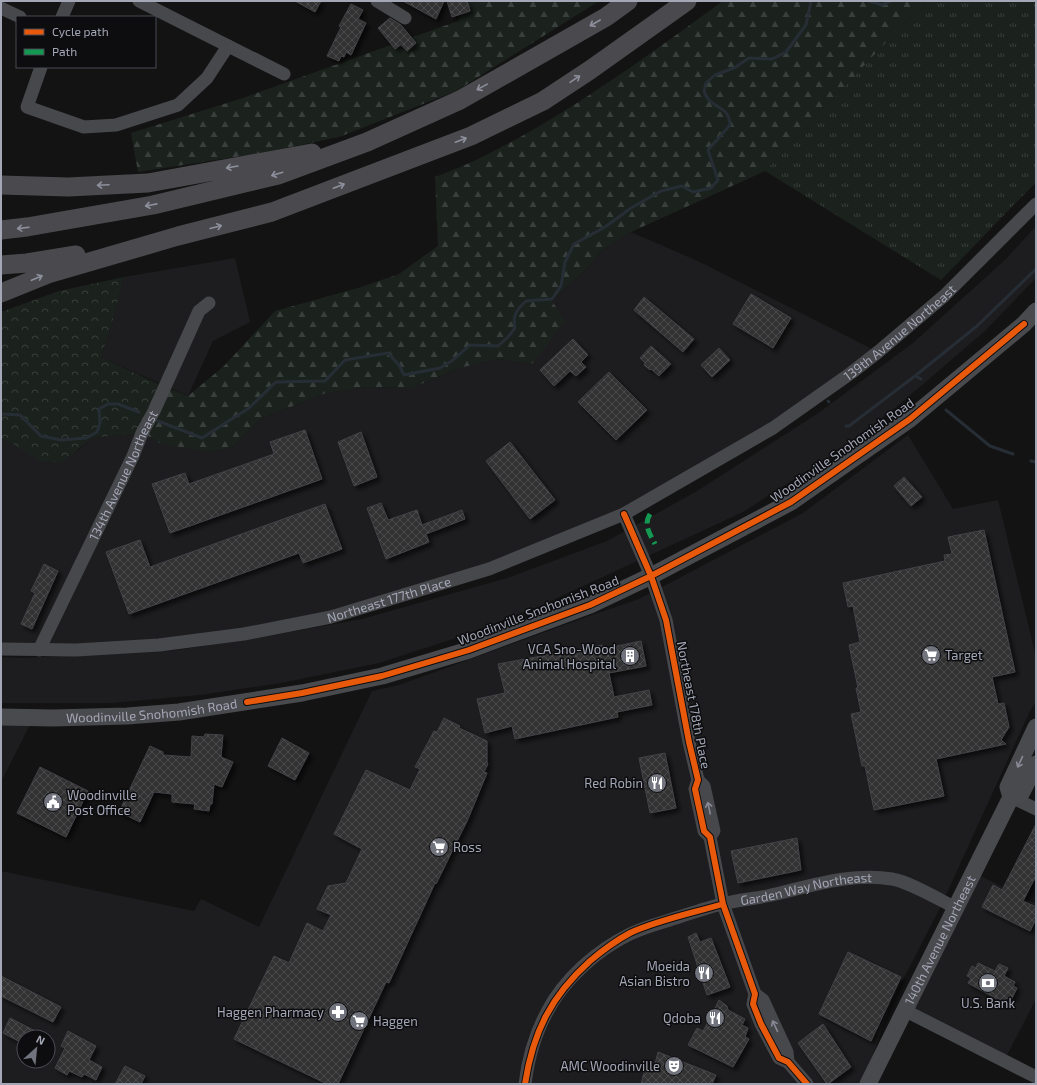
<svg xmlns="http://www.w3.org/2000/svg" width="1037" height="1085" font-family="'Exo 2',sans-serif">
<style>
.built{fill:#1d1d1f;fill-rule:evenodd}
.grass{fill:url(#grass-tufts)}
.forest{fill:url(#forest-firs)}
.park{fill:url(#park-crowns)}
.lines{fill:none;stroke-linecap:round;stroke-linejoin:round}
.stream{stroke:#262d35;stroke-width:3}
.building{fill:url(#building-cross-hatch);stroke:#424247;filter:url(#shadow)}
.minor{stroke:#47484c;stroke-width:13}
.major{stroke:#494a4e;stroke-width:17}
.highway{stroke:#4a4a4e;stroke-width:19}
.quiet{stroke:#139951;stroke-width:5;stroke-dasharray:10 5;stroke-linecap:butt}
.cycleway-casing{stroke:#0d0d0f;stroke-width:8}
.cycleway{stroke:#e8590c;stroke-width:6}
.oneway{stroke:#8d909c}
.oneway2{stroke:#888b97}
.oneway3{stroke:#878a96}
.labels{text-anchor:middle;stroke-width:3;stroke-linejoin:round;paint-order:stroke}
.street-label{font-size:13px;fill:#a3a7b6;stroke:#0d0d0f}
.poi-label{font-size:13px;fill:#a3a7b6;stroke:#0d0d0f;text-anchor:end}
</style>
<defs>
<pattern id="grass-tufts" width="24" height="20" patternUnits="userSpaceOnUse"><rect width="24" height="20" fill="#1b221d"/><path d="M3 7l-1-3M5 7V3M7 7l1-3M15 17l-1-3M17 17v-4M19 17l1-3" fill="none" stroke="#393f3c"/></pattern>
<pattern id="forest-firs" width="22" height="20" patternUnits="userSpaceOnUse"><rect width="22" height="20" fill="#1b221d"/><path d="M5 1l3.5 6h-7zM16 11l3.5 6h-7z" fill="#393f3c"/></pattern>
<pattern id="park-crowns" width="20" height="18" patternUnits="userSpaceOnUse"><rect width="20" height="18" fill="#1b221d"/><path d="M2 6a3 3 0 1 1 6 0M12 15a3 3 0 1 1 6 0" fill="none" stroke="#393f3c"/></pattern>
<pattern id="building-cross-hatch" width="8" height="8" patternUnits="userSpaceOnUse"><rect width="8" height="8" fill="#313133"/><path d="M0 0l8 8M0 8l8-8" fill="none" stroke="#4c4c4e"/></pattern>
<filter id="shadow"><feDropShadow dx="3.5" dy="3.5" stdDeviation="2" flood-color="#0009"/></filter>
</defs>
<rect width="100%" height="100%" fill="#131313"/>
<path class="built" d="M1036,226V278L985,331L900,404L837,452L743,512L540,606L453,639L379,663L281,683L200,695L111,703H1V657L21,658L177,650L257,638L362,619L507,578L607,541L697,491L817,414L913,343L1006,259Z
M631,232L700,262L878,352L851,373L624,514L489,569L331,617L159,645L1,647V439L15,445L77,451L93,438L142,433L152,439L211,452L234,446L260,419L326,393L366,387L412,388L459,368L499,359L532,364L552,301L587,268L602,250Z
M235,258L250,322L213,341L188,396L101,357L112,323L124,277Z
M908,435L953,509L998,500L1036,657V702L1030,711L940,908L891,1003L863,1084H1V871L194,911L201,899L259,927L372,691L399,685L589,616L639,599L803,513ZM24,1037H48V1061H24Z
M1,712L36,713L1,782Z
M973,872L1036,904V999L1004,1061L904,1010Z"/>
<path class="grass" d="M930,1H1036V182L941,280L765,171L905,22Z"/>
<path class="forest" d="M469,1H599L456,91L339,137L261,153L138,172L131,133L243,98L458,21Z
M723,1H930L905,22L765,171L631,232L602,250L587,268L552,301L565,321L532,364L499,359L459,368L412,388L366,387L326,393L260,419L234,446L211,452L162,444L142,433L165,387L188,396L224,366L275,311L358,288L399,274L438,246L435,177C453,170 471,163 488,154C572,112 647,56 723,1Z"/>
<path class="park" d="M124,277L112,323L101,357L165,387L142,433L93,438L61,462L40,461L15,445L1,439V312L59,291Z"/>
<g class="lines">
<path class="stream" d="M869,1L882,5L891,1
M915,376L977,326L1036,269
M828,401L829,402
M946,410L990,446L1013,454
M1,414L20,415L41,436L61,440L86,438L97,432L100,423L99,409L108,404H118L139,412
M158,421L202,438L249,408L276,382L325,381L345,360L388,353L399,365L404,375L440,368L453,360L470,345L498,346L508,337L515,328C512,316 517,309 526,301L552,299L561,286L565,262L574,244L605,227L631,208L661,191L682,186L693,192L711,188L718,180L708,150L730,125C729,108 719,110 709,100C707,98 705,94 704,91L706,83L715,75L734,68L749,58L772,59L786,52L806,25L811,1
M846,426H849L915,376L921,379
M1031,461L1036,462"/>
</g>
<path class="building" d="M295,1H321L315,12Z
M403,1H444L436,19Z
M447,1H467L470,11L452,17Z
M351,4L363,10L358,19L366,23L351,55L346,52L344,57L341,56L339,61L327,56L341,27L339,26Z
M390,18L401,25L416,43L407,51L401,44L395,49L378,28Z
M751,294L791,318L773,348L733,324Z
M644,297L694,339L683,352L634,310Z
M573,339L588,355L581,362L586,367L576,376L570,371L554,386L540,370Z
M651,346L671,364L659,376L651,369L650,370L644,365L645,363L640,358Z
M719,348L730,360L712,377L701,365Z
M609,372L647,410L616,440L578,402Z
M305,430L322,479L170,533L152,484L185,473L189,484L274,454L270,442Z
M361,432L377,477L354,486L338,442Z
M510,442L555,500L530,519L486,461Z
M904,477L922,497L911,506L894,486Z
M381,503L388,520L417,510L422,525L462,510L465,519L426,534L429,542L386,559L367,508Z
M325,504L342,549L303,563L299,553L129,614L106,552L140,540L150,567Z
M984,530L1015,672L992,677L998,704L1004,703L1009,727L1001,740L1006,744L936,759L944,796L874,810L865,766H862L851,714L861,712L856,688H858L849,645L860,642L853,606L848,607L843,583L945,561L944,555L952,554L948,537Z
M44,564L58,571L32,629L21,624L35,593L31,591Z
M641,641L646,666L609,673L614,697L649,690L652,705L617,712L618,717L515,739L512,726L485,733L477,699L505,693L498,664L602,645L603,649Z
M444,718L460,726L459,728L487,741V763L488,764L484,772L487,773L468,819L436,884L435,883L389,983L386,982L338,1084H327L234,1039L274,956L289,963L307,923L323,931L331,915L317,909L328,886L346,883L362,849L334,834L366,770L410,790L420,769L415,767L434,731L437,732Z
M205,734L223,735L221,757L233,762L222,787L214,784L212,804H210L209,811L194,809L195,804L172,802V794L154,792L140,822L119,812L150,746L163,752V755L191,757L192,736L204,737Z
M282,738L309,753L295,780L268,766Z
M665,753L676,808L650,813L639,758Z
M40,767L88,791L66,837L17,813Z
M1036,824V876L1023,901L1036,907V919L1030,931L982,907L993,885L1002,890Z
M797,838L801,870L738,883L731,851Z
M696,933L700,942L711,938L730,987L707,995L688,937Z
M848,952L901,977L871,1041L819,1014Z
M978,963L995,971L999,964L1008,968L1004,976L1015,982L1013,986L1017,988L1011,1000L1007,998L1005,1002L997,998V999L968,983L971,978L967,976L972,966L976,968Z
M1,976L61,1007L53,1022L1,996Z
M719,1000L727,1006L728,1010L745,1019L742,1025L748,1028L745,1037L749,1039L733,1067L688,1045L697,1028L703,1031L709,1020L716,1023L714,1010Z
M10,1018L47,1037H24V1044L3,1033Z
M823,1024L851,1067L828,1084H827L798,1043Z
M68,1031L96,1046L89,1060L102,1067L96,1080L84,1074L82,1077L69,1071L67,1075L55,1068L65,1048L61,1046Z
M658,1052L716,1075L712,1084H641L645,1068L653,1072Z
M125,1066L145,1076L141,1084H115Z"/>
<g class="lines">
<g class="minor">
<path d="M139,1L284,74"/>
<path d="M377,1L405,18"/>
<path d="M1,8L20,17"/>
<path d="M62,17L69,1"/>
<path d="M41,67L27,107L84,127L116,125L178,105L207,78L228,46"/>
<path d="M624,514L651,576L666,620L689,742L698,780L695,789L704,831L710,837L723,904L755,994L753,1004L761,1024L779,1058L788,1062"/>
<path id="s1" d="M1,649L76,650L159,645L244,634L331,617L489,569L624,514L773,428L851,373L878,352L944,296L1036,204"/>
<path id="s2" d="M39,650L133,456L142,433L154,411L199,311L209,303"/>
<path d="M698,780L704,786L714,831L710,837"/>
<path d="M1011,797L1036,809"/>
<path d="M755,994L763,1000L787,1052L788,1062L807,1084"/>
<path d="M904,1010L1036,1077"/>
<path id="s3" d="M525,1084C528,1060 535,1034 547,1012C564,979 597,950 630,934C644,927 660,923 676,918C691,913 706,908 722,904C737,900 752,899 767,896C808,887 850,872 892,879C910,882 938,899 956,908"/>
</g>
<g class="major">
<path id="s4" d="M1,717L53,718L127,716L179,712L302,693L382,676L469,650L590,605L651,576L791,502L910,419L1024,324L1036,311"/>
<path d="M1011,797L1021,794L1036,764"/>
<path id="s5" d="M868,1084L1011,797L1008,787L1036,727"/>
</g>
<path class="highway" d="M1,185L68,187L148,183L312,153
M1,230L27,227L153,205L278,175L367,142L460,100L606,17L628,1
M1,265L27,263L76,255
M1,293L48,274L178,236L272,212L471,136L543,101L590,70L687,1"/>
<path class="quiet" d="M650,514C643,525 650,534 655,544"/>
<g class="cycleway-casing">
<path id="cycleway" d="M624,514L651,576L666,620L689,742L698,780L695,789L704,831L710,837L723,904L755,994L753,1004L761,1024L779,1058L788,1062L807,1084
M247,702L302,693L382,676L469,650L590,605L651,576L791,502L910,419L1024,324
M525,1084C533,1032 551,996 590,961C603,950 615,941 630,933C658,920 693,913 723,904"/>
</g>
<use href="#cycleway" class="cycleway"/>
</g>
<defs><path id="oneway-shaft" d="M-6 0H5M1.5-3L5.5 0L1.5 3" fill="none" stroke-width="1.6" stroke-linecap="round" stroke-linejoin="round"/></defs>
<g class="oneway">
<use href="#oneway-shaft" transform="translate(595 23) rotate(150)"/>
<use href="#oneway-shaft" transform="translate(575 79) rotate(-34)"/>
<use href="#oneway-shaft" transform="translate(482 87) rotate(151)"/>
<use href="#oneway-shaft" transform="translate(461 140) rotate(-21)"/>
<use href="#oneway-shaft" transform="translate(232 167) rotate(170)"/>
<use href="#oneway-shaft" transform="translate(277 174) rotate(163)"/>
<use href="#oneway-shaft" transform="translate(103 185) rotate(177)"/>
<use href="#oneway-shaft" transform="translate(339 186) rotate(-21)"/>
<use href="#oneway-shaft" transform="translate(151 205) rotate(169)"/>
<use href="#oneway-shaft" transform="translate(216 227) rotate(-15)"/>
<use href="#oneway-shaft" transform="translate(23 228) rotate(173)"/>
<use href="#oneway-shaft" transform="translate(37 278) rotate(-23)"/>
</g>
<use class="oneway2" href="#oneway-shaft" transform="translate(1020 762) rotate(115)"/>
<g class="oneway3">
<use href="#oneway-shaft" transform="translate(709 808) rotate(-102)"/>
<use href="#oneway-shaft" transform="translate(775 1026) rotate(-115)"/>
</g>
<defs>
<g id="supermarket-disc" transform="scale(1)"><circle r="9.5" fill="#71737d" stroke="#0d0d0f"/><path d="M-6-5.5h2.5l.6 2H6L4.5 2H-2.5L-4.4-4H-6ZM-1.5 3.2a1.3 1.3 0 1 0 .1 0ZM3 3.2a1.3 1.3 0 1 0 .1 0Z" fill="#fff"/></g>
<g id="building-disc" transform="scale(1)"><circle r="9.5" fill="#71737d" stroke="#0d0d0f"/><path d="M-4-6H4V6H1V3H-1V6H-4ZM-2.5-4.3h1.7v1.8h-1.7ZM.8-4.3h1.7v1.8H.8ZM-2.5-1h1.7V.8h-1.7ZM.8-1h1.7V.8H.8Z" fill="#fff"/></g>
<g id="restaurant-disc" transform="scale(1)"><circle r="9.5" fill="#71737d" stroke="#0d0d0f"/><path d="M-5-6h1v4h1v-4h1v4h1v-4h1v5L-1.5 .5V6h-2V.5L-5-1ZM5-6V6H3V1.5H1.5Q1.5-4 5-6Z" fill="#fff"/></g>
<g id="civic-disc" transform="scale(1)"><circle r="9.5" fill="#71737d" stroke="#0d0d0f"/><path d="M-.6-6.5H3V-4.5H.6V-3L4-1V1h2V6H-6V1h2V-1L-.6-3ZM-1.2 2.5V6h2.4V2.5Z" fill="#fff"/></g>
<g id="bank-disc" transform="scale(1)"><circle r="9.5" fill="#71737d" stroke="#0d0d0f"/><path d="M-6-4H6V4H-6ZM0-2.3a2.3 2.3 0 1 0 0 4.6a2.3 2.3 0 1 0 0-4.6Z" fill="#fff"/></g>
<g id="pharmacy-disc" transform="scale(1)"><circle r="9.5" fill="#71737d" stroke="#0d0d0f"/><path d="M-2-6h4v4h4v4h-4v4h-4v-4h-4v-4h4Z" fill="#fff"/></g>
<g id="theatre-disc" transform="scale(1)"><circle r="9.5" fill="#71737d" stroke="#0d0d0f"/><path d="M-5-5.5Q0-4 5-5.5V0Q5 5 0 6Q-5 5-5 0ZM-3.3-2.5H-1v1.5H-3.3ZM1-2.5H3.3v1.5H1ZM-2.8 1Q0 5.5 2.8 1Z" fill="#fff"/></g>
</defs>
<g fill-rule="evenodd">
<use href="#supermarket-disc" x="931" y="655"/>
<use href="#building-disc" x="630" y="656"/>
<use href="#restaurant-disc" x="657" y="783"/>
<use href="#civic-disc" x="53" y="802"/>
<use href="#supermarket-disc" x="439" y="847"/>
<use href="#restaurant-disc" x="704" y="973"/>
<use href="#bank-disc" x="988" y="983"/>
<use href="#pharmacy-disc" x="338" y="1012"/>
<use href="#restaurant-disc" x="715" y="1018"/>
<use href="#supermarket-disc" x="359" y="1021"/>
<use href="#theatre-disc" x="674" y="1066"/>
</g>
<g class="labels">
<g class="street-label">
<text dy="5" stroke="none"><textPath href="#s1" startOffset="974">139th Avenue Northeast</textPath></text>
<text transform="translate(842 450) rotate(-35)" y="5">Woodinville Snohomish Road</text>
<text dy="5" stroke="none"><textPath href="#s2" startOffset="194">134th Avenue Northeast</textPath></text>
<text dy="5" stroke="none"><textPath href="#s1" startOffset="393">Northeast 177th Place</textPath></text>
<text transform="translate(538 610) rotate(-21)" y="5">Woodinville Snohomish Road</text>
<text transform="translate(694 705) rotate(79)" y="5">Northeast 178th Place</text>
<text dy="5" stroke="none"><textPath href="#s4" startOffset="151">Woodinville Snohomish Road</textPath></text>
<text dy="5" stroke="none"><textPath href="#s3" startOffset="374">Garden Way Northeast</textPath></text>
<text dy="5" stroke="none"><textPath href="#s5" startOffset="161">140th Avenue Northeast</textPath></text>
</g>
<g class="poi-label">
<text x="616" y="654">VCA Sno-Wood<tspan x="616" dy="15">Animal Hospital</tspan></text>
<text x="945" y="660" text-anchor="start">Target</text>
<text x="643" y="788">Red Robin</text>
<text x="67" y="800" text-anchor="start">Woodinville<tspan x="67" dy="15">Post Office</tspan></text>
<text x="453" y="852" text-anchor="start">Ross</text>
<text x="690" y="971">Moeida<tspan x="690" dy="15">Asian Bistro</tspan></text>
<text x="988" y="1008" text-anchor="middle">U.S. Bank</text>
<text x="324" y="1017">Haggen Pharmacy</text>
<text x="701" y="1023">Qdoba</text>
<text x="373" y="1026" text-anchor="start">Haggen</text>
<text x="660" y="1071">AMC Woodinville</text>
</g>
</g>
<rect width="1037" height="1085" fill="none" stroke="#a3a7b6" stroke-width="4"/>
<rect x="16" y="16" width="140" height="52" fill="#0d0d0f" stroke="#494b52"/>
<rect x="24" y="29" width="20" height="6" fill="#e8590c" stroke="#494b52"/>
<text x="52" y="36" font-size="12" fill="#a3a7b6">Cycle path</text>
<rect x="24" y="49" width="20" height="6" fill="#139951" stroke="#494b52"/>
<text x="52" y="56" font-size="12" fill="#a3a7b6">Path</text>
<g transform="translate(36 1049) rotate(27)"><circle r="19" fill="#0d0d0f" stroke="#494b52"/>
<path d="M0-3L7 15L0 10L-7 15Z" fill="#71737d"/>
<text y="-6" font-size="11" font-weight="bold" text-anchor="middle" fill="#a3a7b6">N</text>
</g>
</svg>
